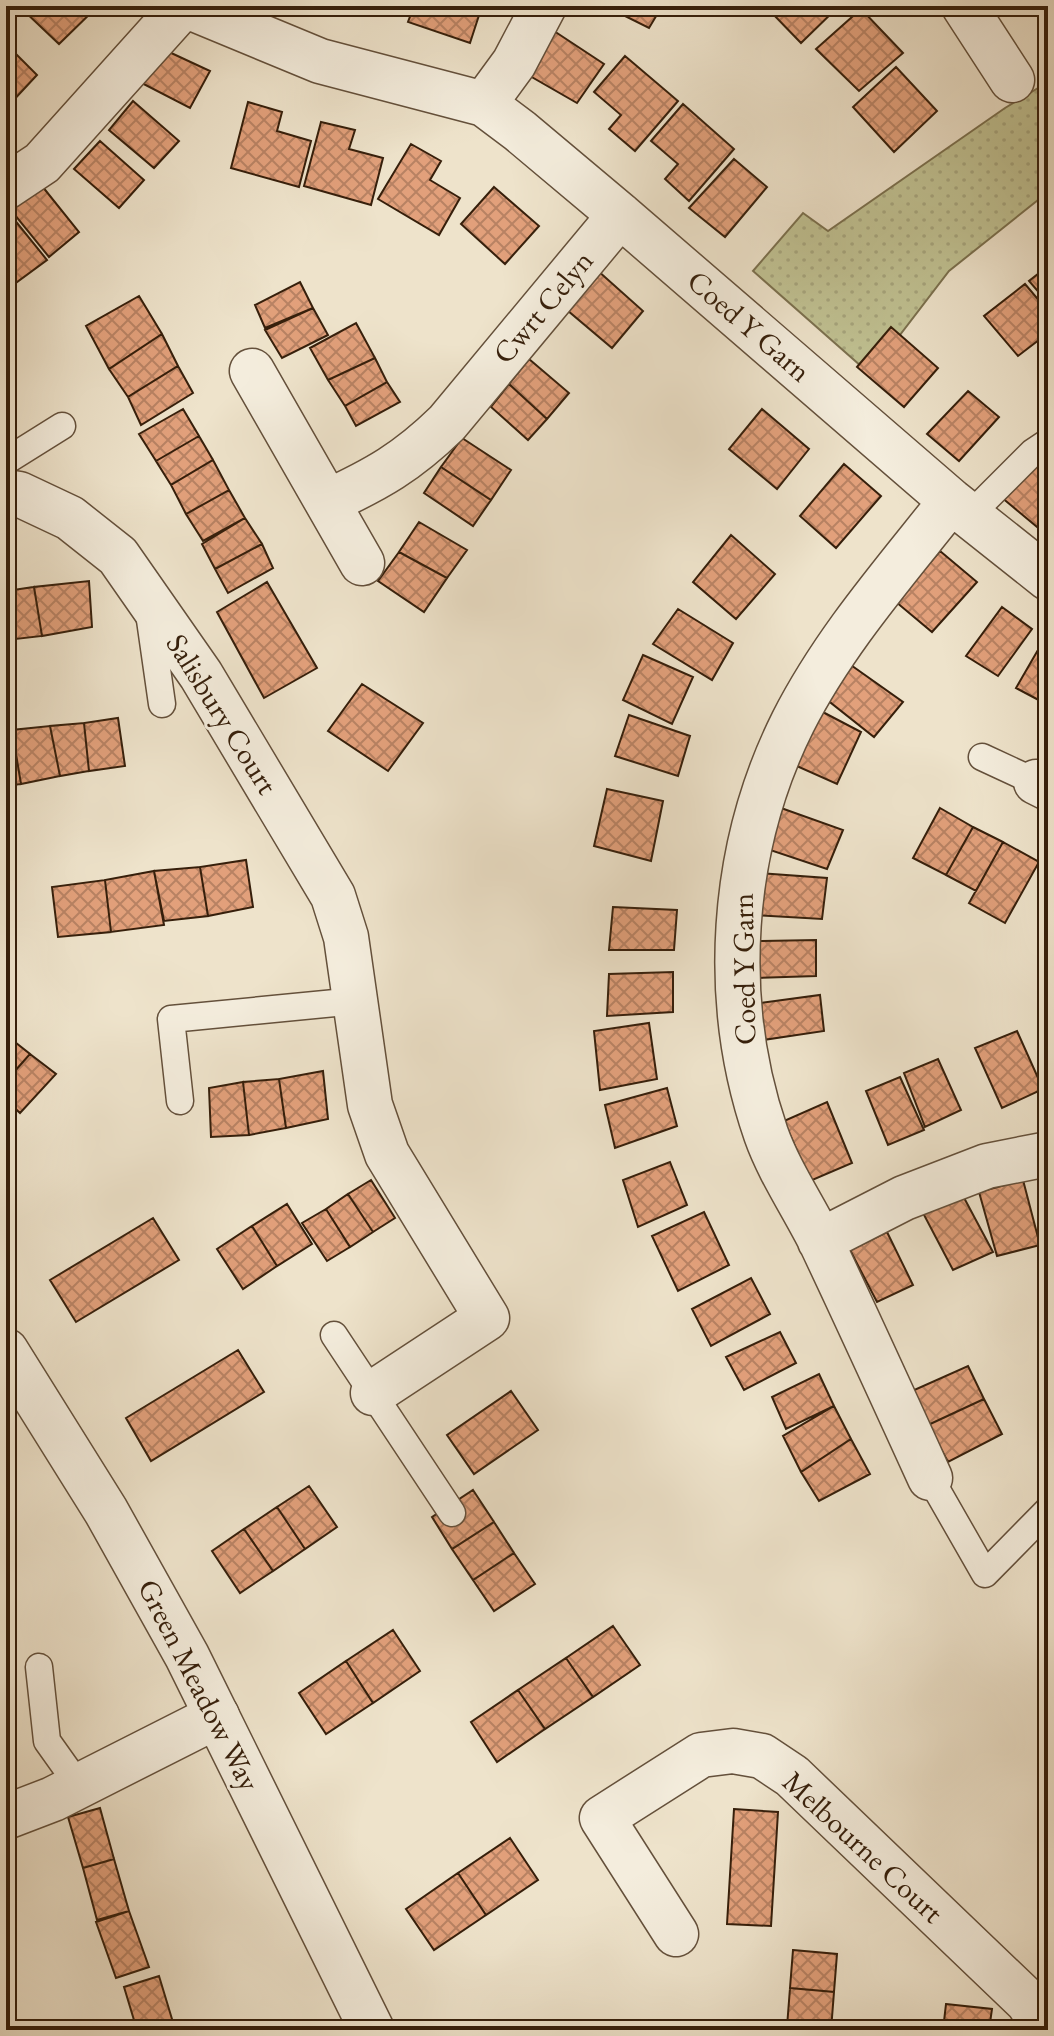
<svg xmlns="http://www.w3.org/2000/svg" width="1054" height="2036" font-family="'EB Garamond',serif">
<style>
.grass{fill:url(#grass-dots);stroke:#7b704e;stroke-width:2}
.building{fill:url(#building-cross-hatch);stroke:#361f0b;stroke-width:2}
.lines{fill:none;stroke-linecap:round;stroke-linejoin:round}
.service-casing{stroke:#64503b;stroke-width:29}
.minor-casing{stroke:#64503b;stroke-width:47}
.tertiary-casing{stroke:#64503b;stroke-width:47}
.service{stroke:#f4eddd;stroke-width:26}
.minor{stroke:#f4eddd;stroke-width:44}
.tertiary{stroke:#f4eddd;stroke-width:44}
.labels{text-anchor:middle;stroke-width:6;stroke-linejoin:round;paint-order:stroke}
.street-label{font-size:30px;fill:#361f0b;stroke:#f4eddd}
</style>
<defs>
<pattern id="grass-dots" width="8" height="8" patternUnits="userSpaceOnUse" patternTransform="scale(2)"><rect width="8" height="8" fill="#c0c192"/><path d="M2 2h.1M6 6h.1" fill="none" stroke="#a6a57d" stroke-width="1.8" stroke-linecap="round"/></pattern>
<pattern id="building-cross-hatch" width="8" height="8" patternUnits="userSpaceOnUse" patternTransform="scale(2)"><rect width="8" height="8" fill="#e2a07b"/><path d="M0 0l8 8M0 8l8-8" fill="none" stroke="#b88263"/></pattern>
</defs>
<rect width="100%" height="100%" fill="#eee3cb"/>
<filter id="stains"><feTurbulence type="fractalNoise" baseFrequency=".0025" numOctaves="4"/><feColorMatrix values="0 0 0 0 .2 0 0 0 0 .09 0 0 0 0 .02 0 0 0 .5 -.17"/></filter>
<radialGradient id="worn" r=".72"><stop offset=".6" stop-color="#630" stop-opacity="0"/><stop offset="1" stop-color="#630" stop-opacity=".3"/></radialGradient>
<path class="grass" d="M1048,82V192L949,271L870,374L753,271L803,213L828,231L1005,108Z"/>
<path class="building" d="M25,6H98L59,44L22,9Z
M414,6H482L470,43L408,22Z
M657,6L661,8L649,28L607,7Z
M775,6H839L801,43L770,11Z
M861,9L903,53L859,91L816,49Z
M554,31L604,64L577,103L523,72Z
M6,44L37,75L10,104L6,100Z
M154,45L210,71L190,108L134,79Z
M625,56L678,101L635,151L609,129L621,115L594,92Z
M896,67L937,111L894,152L853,107Z
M133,101L179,141L154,168L109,130Z
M248,102L282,112L277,131L311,141L299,187L231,168Z
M683,104L734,149L689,201L665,179L678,164L651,141Z
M321,122L355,130L349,149L383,158L371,205L304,186Z
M100,141L144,180L119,208L74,169Z
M411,144L441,161L430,180L460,198L439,235L378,199Z
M734,159L767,187L725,237L689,208Z
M42,186L79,232L49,257L10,209Z
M494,187L539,226L505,264L461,224Z
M9,213L47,260L17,282L6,268V215Z
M1048,266V303L1029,281Z
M597,270L643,311L612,348L567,310Z
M300,282L313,308L265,328L255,305Z
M1025,284L1048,311V333L1018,356L984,316Z
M139,296L162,334L109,369L86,326Z
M313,308L328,335L282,358L265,330Z
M356,323L375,358L328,380L310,348Z
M891,327L938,368L904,407L857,367Z
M162,334L178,366L128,397L109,369Z
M375,358L387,382L345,406L328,380Z
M529,359L569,393L547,419L509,384Z
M178,366L193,393L141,425L128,397Z
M387,382L400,402L356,426L345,406Z
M509,384L547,419L528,440L491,407Z
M968,391L999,417L959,461L927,434Z
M183,409L199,436L156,461L139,434Z
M762,409L809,449L777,489L729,449Z
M199,436L213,460L171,485L156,461Z
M462,438L511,470L491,500L441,467Z
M1035,459L1048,469V536L1001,497Z
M213,460L229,490L186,514L171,485Z
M844,464L881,496L836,548L800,516Z
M441,467L491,500L473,526L424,493Z
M229,490L245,518L203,541L186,514Z
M245,518L262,544L215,569L202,544Z
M419,522L467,550L447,578L399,552Z
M731,535L775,574L736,619L693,582Z
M262,544L273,568L228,593L215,569Z
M940,551L977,582L932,632L896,602Z
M399,552L447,578L424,612L378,581Z
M89,581L92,627L42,636L34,587Z
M267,582L317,668L264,698L217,612Z
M34,587L42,636L7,640L6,591Z
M1002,607L1032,629L998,676L966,656Z
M678,609L733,643L712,680L653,644Z
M1046,636L1048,637V705L1016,688Z
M643,655L693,677L672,724L623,700Z
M848,663L903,702L874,737L821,695Z
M362,684L423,723L388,771L328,731Z
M817,709L861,732L837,784L790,763Z
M629,715L690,736L678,776L615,756Z
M118,718L125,766L89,771L84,723Z
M84,723L89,771L60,776L50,726Z
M50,726L60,776L21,784L12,730Z
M12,730L21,784L6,786V731Z
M607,789L663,801L651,861L594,846Z
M781,808L843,830L827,869L764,848Z
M940,808L973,827L946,875L913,858Z
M973,827L1003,842L976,891L946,875Z
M1003,842L1039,862L1005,923L969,903Z
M246,860L253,907L208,916L200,867Z
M200,867L208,916L164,921L154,871Z
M154,871L164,925L111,932L105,880Z
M759,873L827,878L822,919L752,915Z
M105,880L111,932L58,937L52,887Z
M613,907L677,910L674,950H609Z
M816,940V976L755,978L757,941Z
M673,972V1012L607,1016L609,974Z
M820,995L824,1031L763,1040L760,1003Z
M649,1023L657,1079L600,1090L594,1031Z
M1017,1031L1043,1089L1002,1108L975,1048Z
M6,1035L30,1054L6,1081Z
M30,1054L56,1074L20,1113L6,1100V1081Z
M938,1059L961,1110L925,1127L904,1073Z
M323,1071L328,1119L286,1128L279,1079Z
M900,1077L924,1130L888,1145L866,1091Z
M279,1079L286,1128L249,1135L243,1082Z
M243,1082L249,1135L211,1137L209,1088Z
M667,1088L677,1126L615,1148L605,1105Z
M827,1102L852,1163L810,1181L784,1121Z
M670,1162L687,1205L638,1227L623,1180Z
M371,1180L395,1218L373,1232L348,1194Z
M1023,1180L1040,1245L997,1256L979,1192Z
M348,1194L373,1232L350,1247L326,1209Z
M962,1194L993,1252L953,1270L923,1213Z
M287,1204L312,1244L277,1266L252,1226Z
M326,1209L350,1247L327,1261L302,1223Z
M704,1212L729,1265L678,1291L652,1236Z
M153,1218L179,1260L76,1322L50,1280Z
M252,1226L277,1266L243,1289L217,1249Z
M887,1232L913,1285L877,1302L850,1250Z
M751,1278L770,1314L711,1346L692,1309Z
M780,1332L796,1363L744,1390L726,1357Z
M238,1350L264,1392L151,1461L126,1418Z
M968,1366L984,1399L928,1425L912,1391Z
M819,1374L834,1406L786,1429L772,1397Z
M511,1391L538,1430L474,1474L447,1435Z
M984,1399L1002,1434L948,1462L928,1425Z
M834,1406L851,1439L801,1472L783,1436Z
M851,1439L870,1474L819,1501L801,1472Z
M309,1486L337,1527L305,1549L277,1507Z
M473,1490L494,1522L452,1549L432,1517Z
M277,1507L305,1549L273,1571L244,1529Z
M494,1522L514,1553L473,1580L452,1549Z
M244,1529L273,1571L240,1593L212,1551Z
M514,1553L535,1584L494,1611L473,1580Z
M613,1626L640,1665L593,1697L566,1658Z
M393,1630L420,1671L373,1703L346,1661Z
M566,1658L593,1697L545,1729L518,1690Z
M346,1661L373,1703L326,1734L299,1693Z
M518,1690L545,1729L497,1762L471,1722Z
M100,1808L114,1859L83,1868L68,1817Z
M734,1809L778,1812L771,1926L727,1924Z
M510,1838L538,1880L486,1915L458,1873Z
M114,1859L129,1911L97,1920L83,1868Z
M458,1873L486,1915L434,1950L406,1909Z
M129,1911L149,1967L116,1978L96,1922Z
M793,1950L837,1954L834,1992L790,1988Z
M159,1976L175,2029L137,2030L124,1987Z
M790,1988L834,1992L831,2030L787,2027Z
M946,2004L992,2009L989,2030H943Z"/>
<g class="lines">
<g class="service-casing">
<path id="service" d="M6,461L62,426
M969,516L1033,452L1048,442
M149,613L162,704
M982,757L1036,782
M180,1101L171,1019L356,1001
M334,1335L452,1513
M930,1478L985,1574L1048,1510
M39,1667L47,1741L79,1786"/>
</g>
<g class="minor-casing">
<path id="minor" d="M187,6L320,61L484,104L520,131L620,215L951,501L1048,578
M964,6L1012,80
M484,104L514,63L544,6
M6,187L42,163L183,6
M252,371L362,563
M6,492L19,494L70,518L118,556L201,675L333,896L346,937L370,1105L387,1154L487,1318L373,1393
M327,502C377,479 407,462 447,423L620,215
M1036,782L1048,788
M820,1241L904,1198L987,1166L1048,1154
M930,1478C894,1399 858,1320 821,1242C803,1206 779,1171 766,1134C720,1001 730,848 793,722C834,641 895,572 951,501
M6,1817L53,1799L217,1716
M676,1934L602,1818L701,1755L733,1751L762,1756L792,1776L1028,2002L1046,2030"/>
</g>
<g class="tertiary-casing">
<path id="tertiary" d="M6,1351L106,1511L187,1656L372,2030"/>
</g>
<use href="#service" class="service"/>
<use href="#minor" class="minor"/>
<use href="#tertiary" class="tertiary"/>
</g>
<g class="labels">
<g class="street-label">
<text transform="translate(543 307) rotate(-50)" y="10">Cwrt Celyn</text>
<text transform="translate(749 326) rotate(41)" y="10">Coed Y Garn</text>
<text transform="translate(222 714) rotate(58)" y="10">Salisbury Court</text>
<text transform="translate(744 969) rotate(-91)" y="10">Coed Y Garn</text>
<text transform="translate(199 1685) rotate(63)" y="10">Green Meadow Way</text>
<text transform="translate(863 1847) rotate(43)" y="10">Melbourne Court</text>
</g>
</g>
<rect width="1054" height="2036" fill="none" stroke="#eee3cb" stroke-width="32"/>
<rect x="8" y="8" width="1038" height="2020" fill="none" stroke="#361f0b" stroke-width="4"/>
<rect x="16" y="16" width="1022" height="2004" fill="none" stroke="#361f0b" stroke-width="2"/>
<rect width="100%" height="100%" filter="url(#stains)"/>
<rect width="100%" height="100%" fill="url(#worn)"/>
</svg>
